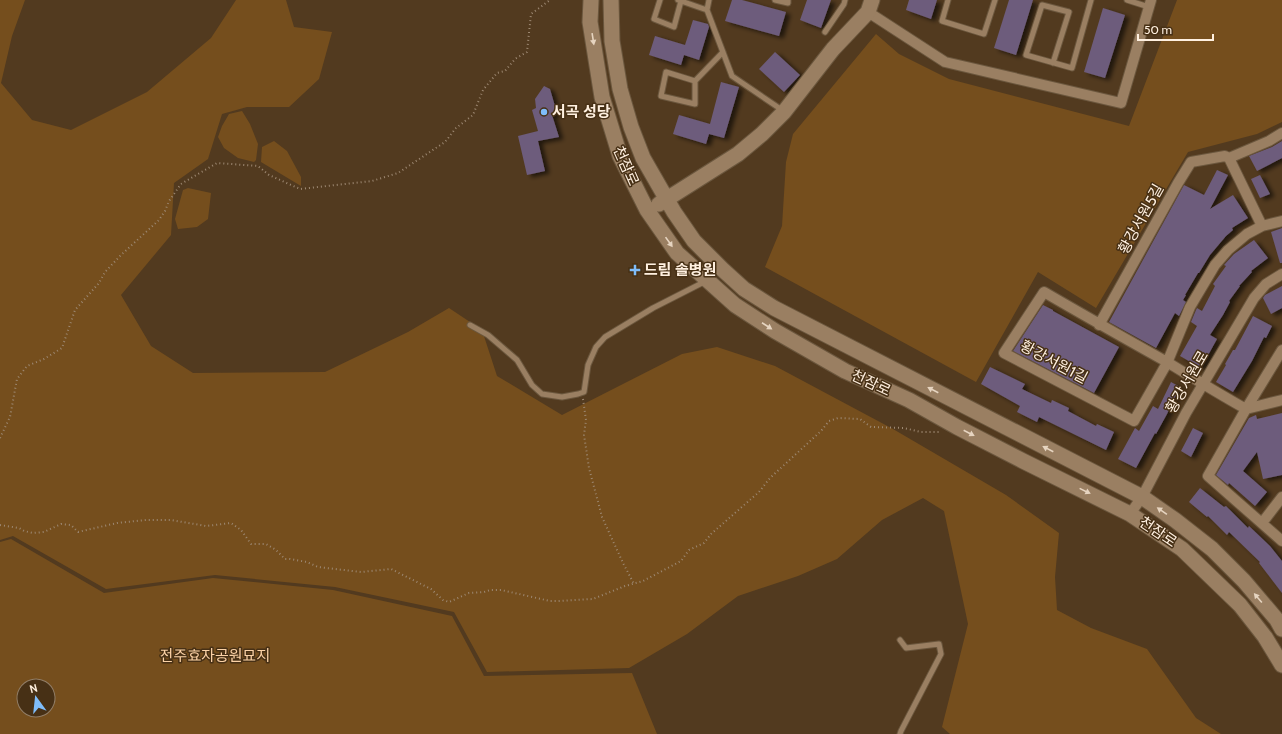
<svg xmlns="http://www.w3.org/2000/svg" width="1282" height="734" font-family="Cabin,'Noto Sans KR',sans-serif">
<style>
.green{fill:#754e1d;fill-rule:evenodd}
.building{fill:#6d5c7b;filter:url(#shadow)}
.lines{fill:none;stroke-linecap:round;stroke-linejoin:round}
.lane-casing{stroke:#6b573e;stroke-width:7}
.street-casing{stroke:#6b573e;stroke-width:12}
.secondary-casing{stroke:#6b573e;stroke-width:17}
.path{stroke:#9d8872;stroke-width:2;stroke-dasharray:1 3;stroke-linecap:butt}
.lane{stroke:#9a7f62;stroke-width:5}
.street{stroke:#9a7f62;stroke-width:10}
.secondary{stroke:#9a7f62;stroke-width:15}
.oneway{fill:#e6d4c0}
.poi-dot{fill:#7fbdfa;stroke:#473015;stroke-width:1.5}
.labels{text-anchor:middle;stroke-width:3;stroke-linejoin:round;paint-order:stroke}
.poi-label{font-size:15px;font-weight:bold;fill:#fff0e0;stroke:#473015;text-anchor:start}
.street-label{font-size:15px;fill:#fff0e0;stroke:#473015}
.park-label{font-size:15px;fill:#fcd2a6;stroke:#473015}
</style>
<defs>
<filter id="shadow"><feDropShadow dx="4.5" dy="2.5" stdDeviation="2" flood-color="#0009"/></filter>
</defs>
<rect width="100%" height="100%" fill="#523a1f"/>
<path class="green" d="M0,0H25L12,36L1,83L32,120L71,130L147,92L211,38L236,0H286L294,27L332,32L319,79L289,107H247L222,114L208,159L174,183L171,235L121,295L151,346L193,373L325,372L408,332L449,308L482,330L497,376L562,415L682,354L717,347L775,366L893,429L1006,495L1059,533L1055,577L1057,610L1091,628L1147,649L1196,718L1221,734H950L942,727L968,624L944,511L923,498L882,520L837,559L798,576L738,596L687,634L629,668L487,672L454,612L335,587L215,575L106,589L13,536L0,540Z
M1177,0H1282V122L1257,134L1188,152L1096,308L1038,272L976,382L765,267L782,226L786,162L793,134L876,34L899,54L949,79L1129,126Z
M242,111L250,124L258,144L256,160L254,162L238,158L224,148L218,137L222,126L229,114Z
M274,141L287,151L301,177V186L261,162L262,147Z
M188,188L211,193L208,219L197,227L178,229L175,219L183,190Z
M11,539L104,593L213,578L333,590L452,616L484,676L632,673L657,734H0V542ZM24,686H48V710H24Z"/>
<path class="building" d="M732,0H742L786,12L779,36L725,21Z
M807,0H831L821,28L800,20Z
M909,0H937L931,19L906,10Z
M1009,0H1033L1016,55L994,48Z
M1103,8L1125,15L1105,78L1084,72Z
M693,20L708,24L709,27L699,60L684,55L681,65L649,55L655,36L685,45Z
M775,52L800,75L784,92L759,69Z
M721,82L739,87L724,138L709,134L706,144L673,134L679,115L710,124Z
M544,86L550,89L557,113L552,115L559,137L538,141L545,171L527,175L518,136L538,131L532,110L536,108L535,99Z
M1282,141V158L1257,171L1249,156L1272,147Z
M1217,170L1228,175L1210,209L1233,195L1248,218L1232,228L1233,230L1226,236L1210,255L1199,273H1198L1185,295H1186L1183,300L1186,302L1179,316L1175,313L1156,348L1109,322L1184,185L1204,195Z
M1260,175L1270,194L1260,198L1251,179Z
M1282,228V263H1280L1271,232Z
M1254,240L1268,258L1251,271L1252,272L1239,286H1240L1229,301L1230,302L1223,315L1210,335L1217,339L1201,368L1180,356L1197,326L1191,322L1196,310L1197,308L1202,311L1215,286L1213,284L1226,266L1224,265L1234,254Z
M1282,286V308L1271,314L1263,298L1265,295Z
M1043,305L1053,310V311L1119,347L1094,393L1013,351Z
M1253,316L1272,326L1266,338L1264,337L1252,361L1233,392L1216,382L1226,365L1225,364L1233,350H1235Z
M990,367L1025,384L1022,389L1051,403L1052,400L1069,408L1068,411L1096,426L1097,424L1114,432L1106,450L1039,417L1037,422L1017,412L1020,406L981,384Z
M1171,382L1180,387L1167,414L1156,434L1155,433L1136,468L1118,459L1135,428L1139,431L1153,406L1158,409Z
M1282,413V475L1263,479L1257,452L1243,471L1267,492L1255,506L1229,483L1228,485L1216,475L1249,418L1256,415L1257,419Z
M1193,428L1203,433L1191,457L1181,451Z
M1200,488L1224,507L1226,506L1248,528L1249,526L1270,546L1282,561V593L1259,563L1260,562L1229,532L1227,535L1208,516L1207,517L1189,502Z"/>
<g class="lines">
<g class="lane-casing">
<path id="lane" d="M660,0L654,19L674,27L681,1
M678,0L707,10
M709,0L707,10L732,76L782,110
M775,0L788,3V0
M948,0L942,21L984,34L995,0
M1127,0L1149,7
M825,32L844,4L845,0
M1053,63L1069,12L1042,5L1026,55L1072,68L1091,0
M695,81V104L661,96L666,72L695,81L723,52
M470,325L488,335L517,360L532,385L542,394L562,397L578,394L584,392L588,365L596,347L605,337L653,308L706,281
M900,640L906,648L939,644L941,654L901,731L900,734"/>
</g>
<g class="street-casing">
<path id="street" d="M868,12L945,62L1121,103L1151,0
M1229,158L1262,226
M1282,221L1262,226L1247,234L1228,250L1215,265L1190,307L1167,363L1134,421L1004,353L1044,292C1085,316 1126,339 1167,362C1193,378 1219,394 1246,409L1282,400
M1099,325L1178,183L1191,162L1225,156L1229,158L1269,141L1282,133
M1282,350L1246,409L1208,476L1282,541
M1130,514L1142,497L1186,413L1254,298L1266,284L1282,274
M1262,523L1282,497"/>
</g>
<g class="secondary-casing">
<path id="secondary" d="M591,0L590,22L602,97L620,156L647,210L677,253L735,305L775,331L845,371L909,400L957,427L1023,461L1130,514L1182,549L1240,605L1265,637L1282,665
M611,0L612,41L620,89L631,127L643,158L674,212L694,241L722,269L744,289L774,308L1142,497L1175,520L1212,549L1244,581L1277,620L1282,629
M659,204L738,154L762,134L784,112L833,49L868,12L872,0"/>
</g>
<path class="path" d="M583,399L586,420L584,435L589,468L602,517L623,563L634,584
M0,438L10,417L17,379L27,366L44,359L62,348L75,310L99,283L105,272L121,255L159,220L165,211L169,201L181,184L217,163L258,166L269,175L300,189L372,181L398,173L445,142L456,128L473,115L483,90L497,73L505,71L515,59L527,52L531,14L550,0
M0,525L19,528L24,531L33,533L44,532L61,524L71,525L78,532L117,523L146,520H171L206,526L231,523L241,530L251,544H266L276,550L285,559H290L307,562L318,567L361,572L391,569L431,589L443,600L449,602L469,593L484,592L490,590H501L550,601H558L593,599L625,586L643,581L681,561L689,550L704,543L711,534L759,492L770,478L821,431L829,421L838,418L860,419L871,427L904,428L921,432H940"/>
<use href="#lane" class="lane"/>
<use href="#street" class="street"/>
<use href="#secondary" class="secondary"/>
</g>
<defs><path id="oneway-solid" d="M-6-.8H1V-3.2L6.5 0L1 3.2V.8H-6Z"/></defs>
<g class="oneway">
<use href="#oneway-solid" transform="translate(593 39) rotate(81)"/>
<use href="#oneway-solid" transform="translate(669 242) rotate(55)"/>
<use href="#oneway-solid" transform="translate(767 326) rotate(33)"/>
<use href="#oneway-solid" transform="translate(933 390) rotate(-153)"/>
<use href="#oneway-solid" transform="translate(969 433) rotate(27)"/>
<use href="#oneway-solid" transform="translate(1048 449) rotate(-153)"/>
<use href="#oneway-solid" transform="translate(1085 491) rotate(26)"/>
<use href="#oneway-solid" transform="translate(1162 511) rotate(-145)"/>
<use href="#oneway-solid" transform="translate(1258 598) rotate(-130)"/>
</g>
<g class="poi-dot">
<circle cx="544" cy="112" r="4"/>
<path d="M633 264h4v4h4v4h-4v4h-4v-4h-4v-4h4z"/>
</g>
<g class="labels">
<g class="poi-label">
<text x="552" y="117">서곡 성당</text>
<text x="644" y="275">드림 솔병원</text>
</g>
<g class="street-label">
<text transform="translate(626 166) rotate(66)" y="5">천잠로</text>
<text transform="translate(1141 219) rotate(-61)" y="5">황강서원5길</text>
<text transform="translate(1054 362) rotate(28)" y="5">황강서원1길</text>
<text transform="translate(1187 382) rotate(-60)" y="5">황강서원로</text>
<text transform="translate(871 383) rotate(25)" y="5">천잠로</text>
<text transform="translate(1158 532) rotate(34)" y="5">천잠로</text>
</g>
<g class="park-label">
<text x="215" y="661">전주효자공원묘지</text>
</g>
</g>
<g transform="translate(36 698) rotate(345)"><circle r="19" fill="#473015" stroke="#917d66"/>
<path d="M0-3L7 15L0 10L-7 15Z" fill="#7fbdfa"/>
<text y="-6" font-size="11" font-weight="bold" text-anchor="middle" fill="#fff0e0">N</text>
</g>
<path d="M1138 34v6h75v-6" fill="none" stroke="#fff0e0" stroke-width="2"/>
<text x="1144" y="34" font-size="12" fill="#fff0e0" stroke="#473015" stroke-width="3" paint-order="stroke">50 m</text>
</svg>
